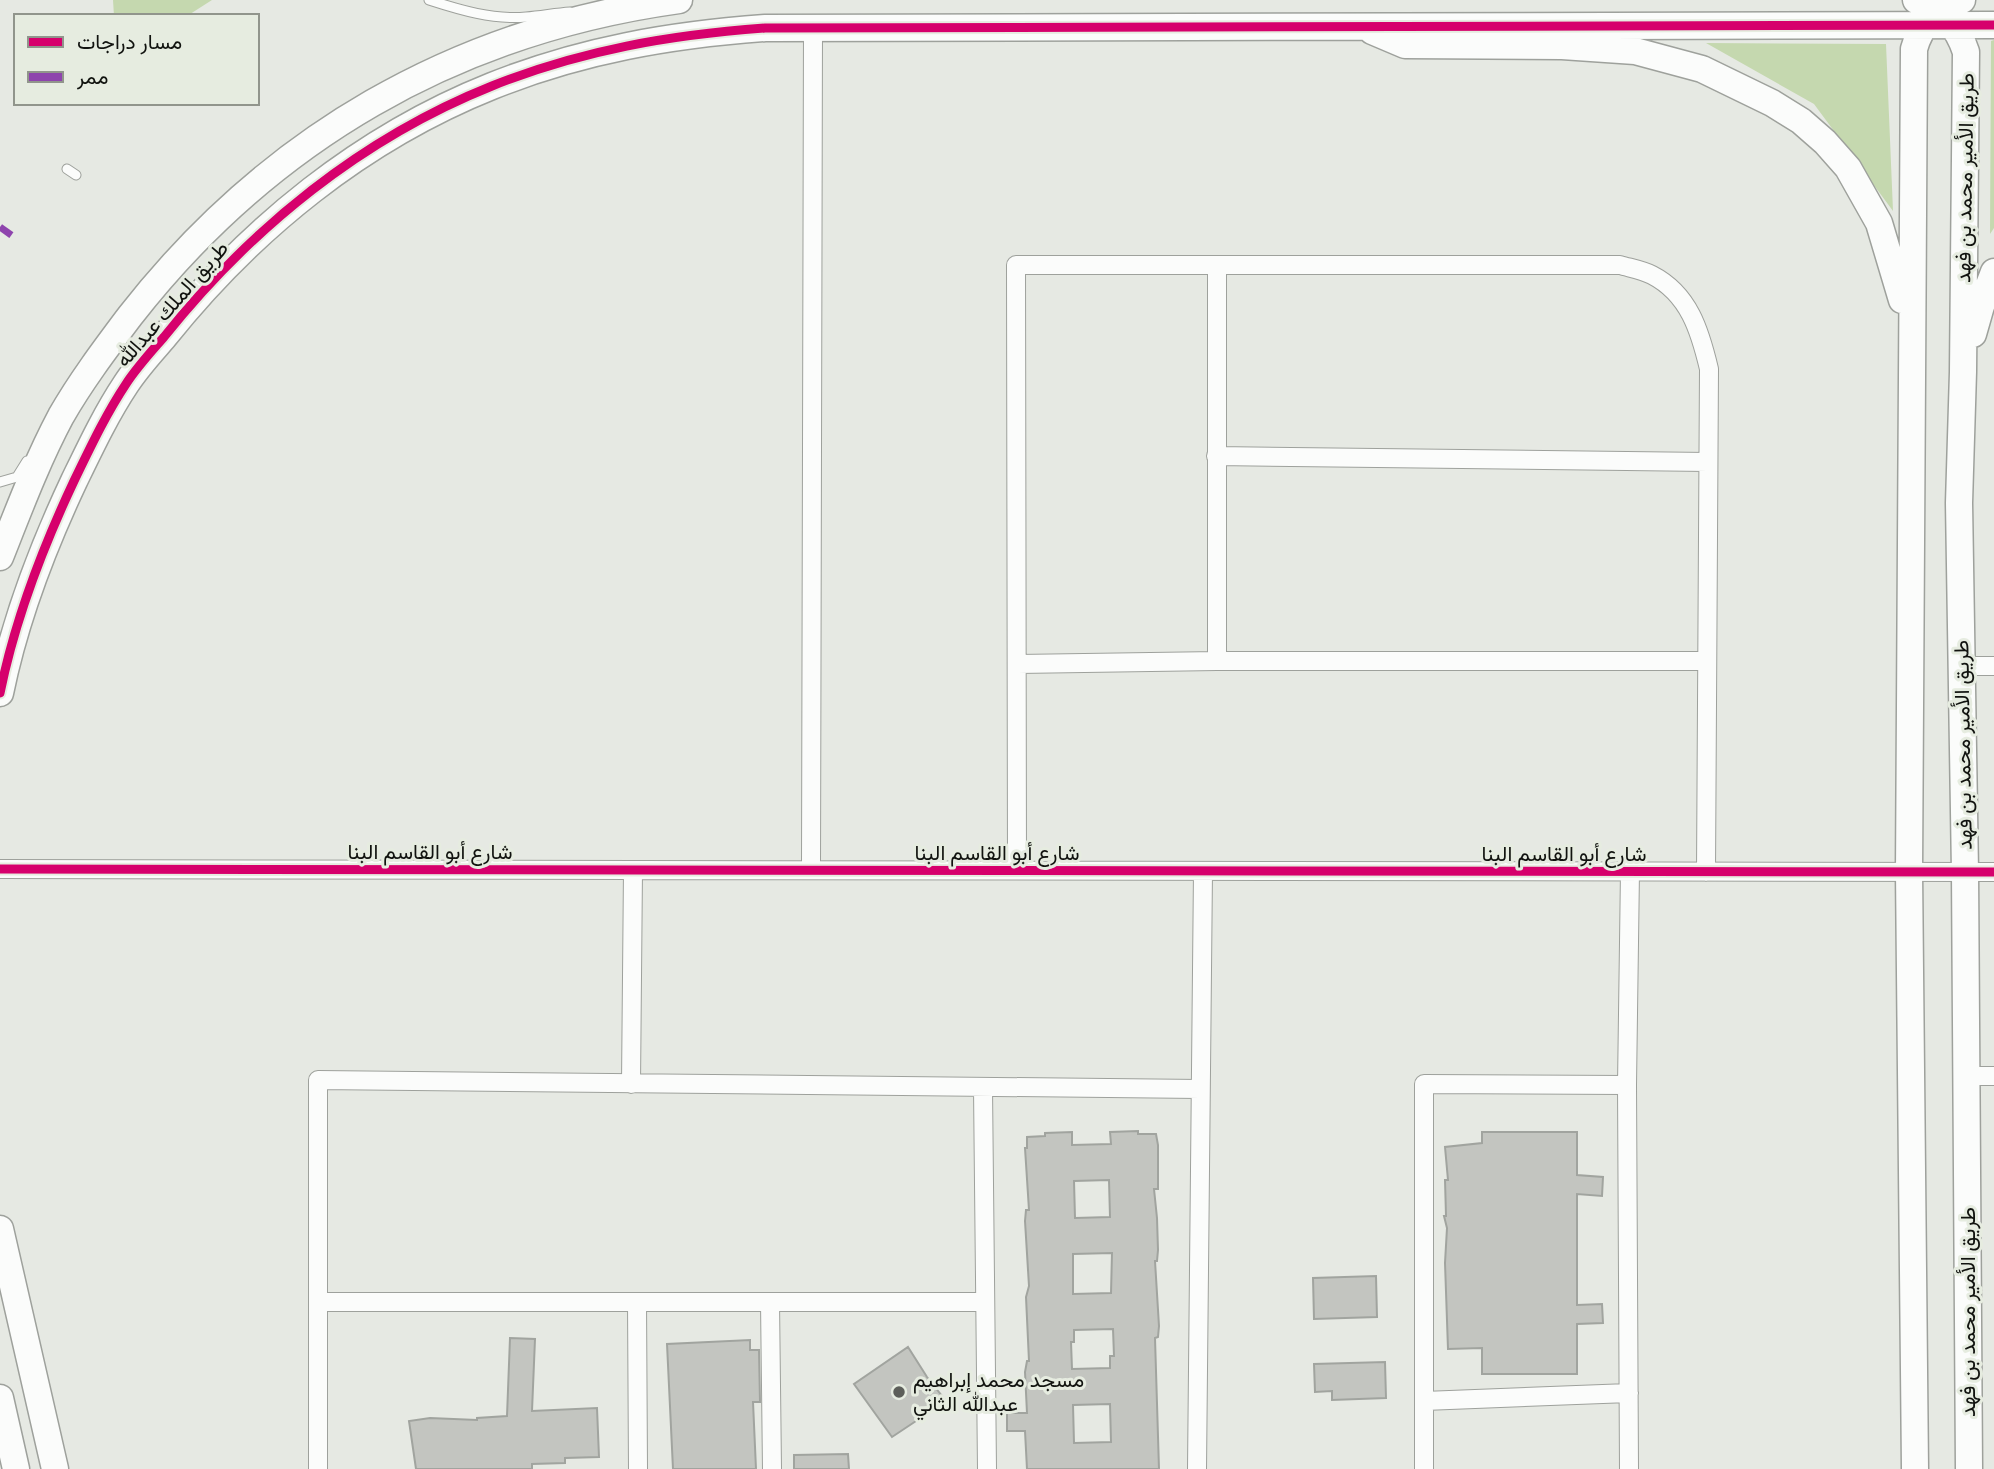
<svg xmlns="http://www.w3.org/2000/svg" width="1994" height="1469" font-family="'Fira Sans Condensed',Vazirmatn,sans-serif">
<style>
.green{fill:#c5d8af}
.building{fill:#c3c5c0;stroke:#a1a49f;stroke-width:2;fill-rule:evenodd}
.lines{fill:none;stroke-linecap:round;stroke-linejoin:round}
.lane-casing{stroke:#9ea19c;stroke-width:11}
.street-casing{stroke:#9ea19c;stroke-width:20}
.secondary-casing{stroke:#9ea19c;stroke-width:29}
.lane{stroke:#fbfcfb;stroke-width:9}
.street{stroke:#fbfcfb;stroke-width:18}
.secondary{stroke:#fbfcfb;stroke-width:26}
.quiet{stroke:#8e44ad;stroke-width:7;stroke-dasharray:14 7;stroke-linecap:butt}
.cycleway-casing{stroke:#e6ece0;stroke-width:13}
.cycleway{stroke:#d6006c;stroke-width:9}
.poi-dot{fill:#5c5e59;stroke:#e6ece0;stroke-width:2.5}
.labels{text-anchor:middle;stroke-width:6;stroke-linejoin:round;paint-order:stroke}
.street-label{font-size:21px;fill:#11130f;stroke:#e6ece0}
.poi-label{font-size:21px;fill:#11130f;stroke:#e6ece0;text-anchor:start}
</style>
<rect width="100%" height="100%" fill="#e6e9e3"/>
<path class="green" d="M113,0H212L187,16H114Z
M1994,40V228L1990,234L1991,41Z
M1706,43L1886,44L1893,211L1814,104Z"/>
<path class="building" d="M1138,1131V1134H1156L1158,1145V1189H1154L1157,1218L1158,1250L1157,1261H1155L1159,1326L1158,1337L1155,1338L1159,1469H1027L1025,1431H1007V1413H1027L1025,1372L1027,1361H1029L1026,1297L1029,1286L1025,1221L1026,1210H1029L1025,1148H1027V1137L1045,1136V1133L1072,1132V1145L1111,1144L1110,1132ZM1109,1180L1110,1217L1075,1218L1074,1181ZM1112,1253L1111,1293L1073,1294V1254ZM1113,1329L1114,1356H1110V1368L1072,1369L1071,1342H1074V1330ZM1110,1404L1111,1442L1074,1443L1073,1405Z
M1482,1132H1577V1175L1603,1177L1602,1196L1577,1194V1305L1602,1304L1603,1323L1577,1324V1374H1482V1348L1448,1349L1445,1263L1447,1228L1444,1216H1446L1445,1180H1448L1445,1147L1482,1143Z
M1376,1276L1377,1317L1314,1319L1313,1278Z
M510,1338L535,1339L532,1411L597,1408L599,1457L565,1458V1463L532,1464V1469H416L409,1421L430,1418L477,1420V1418L507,1416Z
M750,1340V1350H759L760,1402H753L756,1469H673L667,1344Z
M908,1347L927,1377L946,1401L892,1437L854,1384Z
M1385,1362L1386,1398L1332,1400V1391L1315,1392L1314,1364Z
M848,1454L849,1469H794V1455Z"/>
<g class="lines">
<g class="lane-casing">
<path id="lane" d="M429,0C460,10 493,20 526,17C541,16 555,13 570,12
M67,169L76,175
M0,482L17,477L27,461"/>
</g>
<g class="street-casing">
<path id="street" d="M1216,456L1708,462
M1217,661V265
M1018,664L1217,661H1706
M1962,666H1994
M0,869L1994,872
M811,870L813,27
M1017,870L1016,265H1620C1630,268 1642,270 1652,275C1689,294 1700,331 1709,369L1706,872
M1967,1076H1994
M631,1084L633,870
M983,1088L987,1469
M318,1302H985
M637,1302L638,1469
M770,1302L772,1469
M1424,1401L1629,1393
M318,1469V1080L1200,1089
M1197,1469L1203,871
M1424,1469V1084L1627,1085
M1629,1469L1627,1085L1630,871"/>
</g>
<g class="secondary-casing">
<path id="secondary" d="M1916,0C1941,8 1958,27 1966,52L1963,372L1959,503L1965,872L1969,1469
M1372,31L1405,45L1562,46L1635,51L1702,69L1772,103L1801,121L1825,142L1848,168L1879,223L1902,300
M1973,334L1981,306L1994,272
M0,557C19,509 37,461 61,416C81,381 106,348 130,316C269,138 455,31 679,0
M0,693C15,619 42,549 74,481C90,448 106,414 126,384C137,367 151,352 164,337C251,228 362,138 492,86C582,50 670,35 765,28L1994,25
M0,1229L55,1469
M0,1398L16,1469
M1915,1469L1909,872L1914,49C1920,26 1938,6 1962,0"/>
</g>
<use href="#lane" class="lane"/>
<use href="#street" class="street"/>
<use href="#secondary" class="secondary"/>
<path class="quiet" d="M0,227L14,237"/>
<g class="cycleway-casing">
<path id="cycleway" d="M0,693C15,619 42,549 74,481C90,448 106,414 126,384C137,367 151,352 164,337C251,228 362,138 492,86C582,50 670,35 765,28L1994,25
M0,869L1994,872"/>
</g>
<use href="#cycleway" class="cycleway"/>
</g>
<circle class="poi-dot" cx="899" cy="1392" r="7"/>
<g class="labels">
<g class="street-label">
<text transform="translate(1965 178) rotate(-89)" y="7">طريق الأمير محمد بن فهد</text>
<text transform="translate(172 304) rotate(-49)" y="7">طريق الملك عبدالله</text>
<text transform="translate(1963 745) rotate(-91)" y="7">طريق الأمير محمد بن فهد</text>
<text x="430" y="859">شارع أبو القاسم البنا</text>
<text x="997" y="860">شارع أبو القاسم البنا</text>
<text x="1564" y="861">شارع أبو القاسم البنا</text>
<text transform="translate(1968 1312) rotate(-90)" y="7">طريق الأمير محمد بن فهد</text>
</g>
<g class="poi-label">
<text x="913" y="1387">مسجد محمد إبراهيم<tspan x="913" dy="24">عبدالله الثاني</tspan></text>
</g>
</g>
<rect x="14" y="14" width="245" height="91" fill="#e6ece0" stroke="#91958c" stroke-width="2"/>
<rect x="28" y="37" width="35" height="10" fill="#d6006c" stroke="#91958c" stroke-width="2"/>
<text x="77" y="49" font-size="21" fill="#11130f">مسار دراجات</text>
<rect x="28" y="72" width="35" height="10" fill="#8e44ad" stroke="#91958c" stroke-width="2"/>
<text x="77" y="84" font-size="21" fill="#11130f">ممر</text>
</svg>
